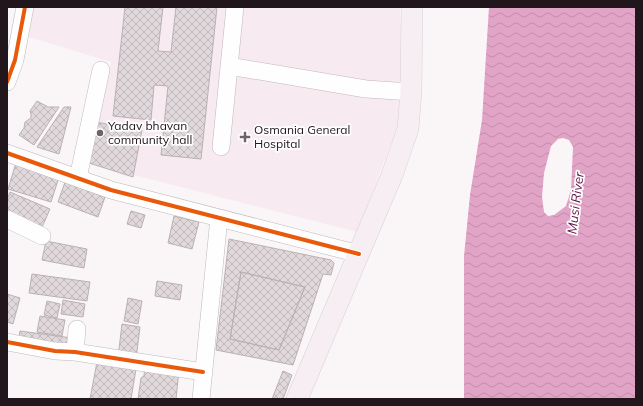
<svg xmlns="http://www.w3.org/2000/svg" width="643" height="406" font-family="Mulish,sans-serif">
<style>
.built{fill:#f8eaf1}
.water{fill:url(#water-waves);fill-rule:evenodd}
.building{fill:url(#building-cross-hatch);stroke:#b9b1b5;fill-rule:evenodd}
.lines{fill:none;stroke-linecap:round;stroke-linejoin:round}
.minor-casing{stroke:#c0b8bc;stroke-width:18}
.major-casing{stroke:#d5d2d4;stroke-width:22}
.minor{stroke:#fefefe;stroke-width:17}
.major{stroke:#f6eef3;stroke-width:21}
.cycleway-casing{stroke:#fff;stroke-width:6}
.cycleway{stroke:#e8590c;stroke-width:4}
.poi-dot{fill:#6c6469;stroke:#fff;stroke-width:1.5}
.labels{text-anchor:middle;stroke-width:3.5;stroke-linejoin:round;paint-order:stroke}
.poi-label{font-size:12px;fill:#20161c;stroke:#fff;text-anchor:start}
.water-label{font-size:13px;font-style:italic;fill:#5e1143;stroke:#fff}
</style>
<defs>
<pattern id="water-waves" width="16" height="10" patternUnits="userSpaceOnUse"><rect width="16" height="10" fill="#e2a4c6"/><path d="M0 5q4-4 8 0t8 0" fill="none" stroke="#c28caa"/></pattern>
<pattern id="building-cross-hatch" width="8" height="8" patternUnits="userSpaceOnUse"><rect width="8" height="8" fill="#e0d8db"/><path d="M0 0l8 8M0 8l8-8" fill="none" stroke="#c0b9bb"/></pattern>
</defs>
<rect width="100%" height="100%" fill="#faf6f8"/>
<path class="built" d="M33,7H400L404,110L357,232L90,164L111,62L29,37Z"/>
<path class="water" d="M489,7H636V399H464V256L470,195L482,120ZM563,138L569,140L573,147L571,190L566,206L554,215L548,216L544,212L542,197L544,173L551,146L558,139Z"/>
<path class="building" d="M125,7H163L158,51L171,52L176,7H217L201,159L161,155L168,86L154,85L151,120L113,116Z
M37,101L48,107H59L34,145L19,135L24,128L25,122L31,118V114L30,111Z
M64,107H71L59,154L37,147Z
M95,122L142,130L133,177L86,162Z
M16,163L59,177L51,202L8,189Z
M65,182L105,197L98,217L58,202Z
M10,192L50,209L40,232L7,219V200Z
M131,211L145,215L141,228L127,224Z
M174,216L199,222L192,249L168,243Z
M229,239L331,260L334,263L331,275L323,274L293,365L216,350ZM241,272L305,287L279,350L230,339Z
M46,241L87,249L84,268L42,260Z
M241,272L305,287L279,350L230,339Z
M32,274L90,282L87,301L29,293Z
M157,281L182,285L180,300L155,296Z
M7,294L20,298L13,324L7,322Z
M128,298L142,301L138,324L124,321Z
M63,300L85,304L83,317L61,314Z
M47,301L60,304L57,318L44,315Z
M40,316L65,320L62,336L37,332Z
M122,324L140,327L136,359L118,357Z
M20,331L72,338L70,349L18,342Z
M97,362L136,369L131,399H90Z
M145,364L179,370L176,399H138L141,378L144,376Z
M283,371L292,375L283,399H272Z"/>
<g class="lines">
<g class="minor-casing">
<path id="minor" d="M229,66L366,89L411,92
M7,82L15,60L25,7
M221,147L235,7
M7,153L111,190L359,254
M78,178L101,70
M7,219L42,236
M7,342L55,351L75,352L203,372
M75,352L77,329
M201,399L219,218"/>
</g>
<g class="major-casing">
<path id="major" d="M297,399L392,175L408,129L411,92L412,7"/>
</g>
<use href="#minor" class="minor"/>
<use href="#major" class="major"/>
<g class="cycleway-casing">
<path id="cycleway" d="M7,82L15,60L25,7
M7,153L111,190L359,254
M7,342L55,351L75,352L203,372"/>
</g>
<use href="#cycleway" class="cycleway"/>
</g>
<g class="poi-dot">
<circle cx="100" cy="133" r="4"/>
<path d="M243 131h4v4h4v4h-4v4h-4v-4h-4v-4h4z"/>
</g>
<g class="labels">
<g class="poi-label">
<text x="108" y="130">Yadav bhavan<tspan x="108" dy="14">community hall</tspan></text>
<text x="254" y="134">Osmania General<tspan x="254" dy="14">Hospital</tspan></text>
</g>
<g class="water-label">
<text transform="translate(575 203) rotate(-83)" y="5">Musi River</text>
</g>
</g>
<rect width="643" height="406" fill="none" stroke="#20161c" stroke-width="16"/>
</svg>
